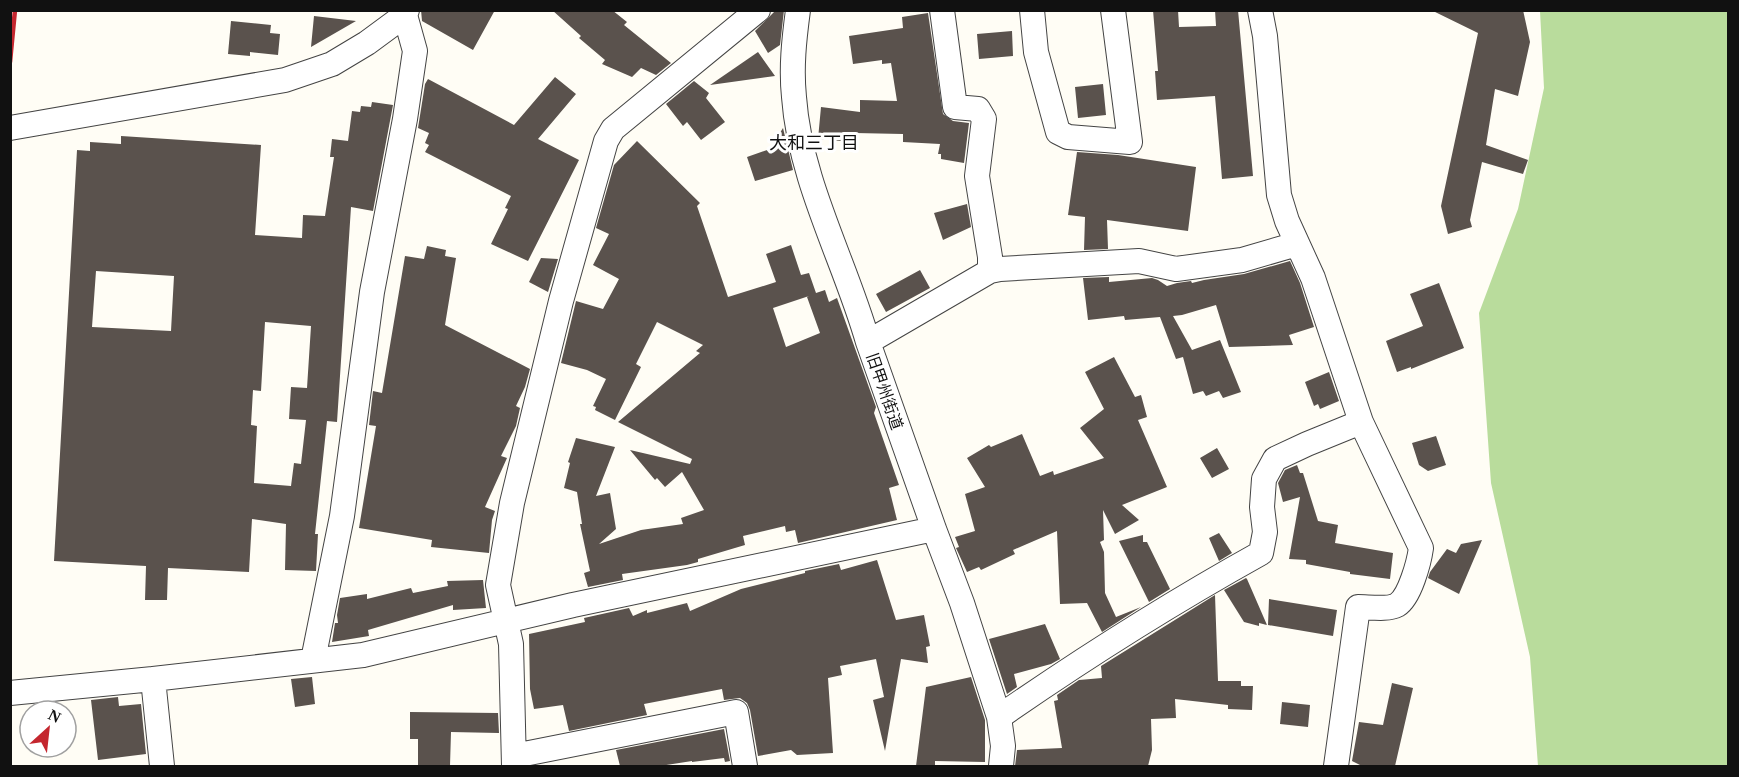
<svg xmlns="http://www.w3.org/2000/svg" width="1739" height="777" font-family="'Times New Roman','Noto Sans JP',serif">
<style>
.forest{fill:#b9dc9c}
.building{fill:#5a524d;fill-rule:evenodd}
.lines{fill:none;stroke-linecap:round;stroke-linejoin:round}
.minor-casing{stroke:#444;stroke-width:26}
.minor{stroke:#fff;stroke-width:24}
.rail{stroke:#c4262e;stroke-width:4.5}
.labels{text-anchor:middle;stroke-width:6;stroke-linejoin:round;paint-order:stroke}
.street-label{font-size:16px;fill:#111;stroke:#fff}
.neighbourhood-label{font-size:18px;fill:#111;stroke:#fff}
</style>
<rect width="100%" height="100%" fill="#fffdf5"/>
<path class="forest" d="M1540,11H1728V766H1538L1530,657L1491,483L1479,313L1518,209L1544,88Z"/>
<path class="building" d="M421,10H495L473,50L422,21Z
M552,10H612L627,22L624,25L671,63L656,75L641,68L632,77L602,64L605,60L579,38L581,36Z
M776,10H784L780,45L768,53L755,31Z
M1153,10H1178L1179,27L1216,26L1215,10H1238L1253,176L1222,179L1215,96L1157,100L1155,71H1158Z
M1431,10H1523L1530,42L1518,96L1495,89L1486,145L1528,160L1523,174L1482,162L1470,220L1472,227L1448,234L1441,206L1478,33Z
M928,13L943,114L953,121L969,123L964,163L941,159V154H938L940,144L903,142V134L855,133L854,142L818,139L821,107L860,112V100L897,101L891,63L882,64V60L853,64L849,36L903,28L902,17Z
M314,16L356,21L311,47Z
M231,21L271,25L270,33L280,34L278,55L250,52V56L228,54Z
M1012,31L1013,56L979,59L977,34Z
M758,52L775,76L710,85Z
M555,77L576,94L538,139L579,160L528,261L491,244L508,209L505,208L511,196L425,152L429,145L425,143L429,133L418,128L425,84L428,79L514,125Z
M694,81L709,93L706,98L725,122L701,140L687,122L683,126L666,104Z
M1103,84L1106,115L1078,118L1075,87Z
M372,102L393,105L373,211L351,207L337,422L327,421L315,534H318L316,571L285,570L286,524L252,519L249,572L168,568L167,600H145L146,566L54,561L77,150L90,151V142L121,144V136L261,145L255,235L302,238L303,215L325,216L334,157H330L332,139L348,141L352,111L360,112L361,106L371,107ZM96,271L174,276L171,331L92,327ZM265,322L311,326L307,388L291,387L289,419L306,420L301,464L294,463L291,486L254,483L257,426L251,425L253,390L261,391Z
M783,128L793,170L755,181L747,157L770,149Z
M637,141L700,203L697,206L728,297L776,282L766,254L791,245L801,275L809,273L816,293L825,290L829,302L837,298L876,407L874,413L899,485L889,488L897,520L798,543L795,530L786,532L785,526L743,536L745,545L698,559V562L687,565L622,574L623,580L588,587L584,573L590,571L580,524H582L577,492L564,488L570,463L568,462L576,438L615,447L596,496L610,493L616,529L599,544L641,530L683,524L681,518L704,510L682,472L665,487L657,478L655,480L630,450L690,464L692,459L618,422L700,353L696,351L703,345L657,322L636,364L641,367L615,420L595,410L596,407L593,406L606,379L587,370L561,363L576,301L603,309L619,279L593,265L609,234L596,228L614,165ZM809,296L807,297L820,333L786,347L773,308Z
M1077,152L1118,155L1196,167L1188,231L1107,220L1108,249L1084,250L1085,217L1068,215Z
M967,204L971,227L943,240L934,213Z
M427,246L446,250L445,256L456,258L445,325L530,369L525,387L516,406L520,408L516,426L501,456L507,458L485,507L495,511L492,520L489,553L431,547L432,540L359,528L376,426L369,425L373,391L382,393L405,256L424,259Z
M541,258L558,259L548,292L529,282Z
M1290,261L1300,283L1314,327L1289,335L1293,345L1229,347L1216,305L1182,315L1173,316L1192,350L1220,340L1241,392L1223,398L1219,391L1206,396L1203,391L1193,394L1183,357L1176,359L1160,317L1125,320L1124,316L1088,320L1083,278L1109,277V282L1152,278L1158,280L1167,286L1177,283L1191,281L1192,283L1204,280L1244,274Z
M920,270L930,288L886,312L876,294Z
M1439,283L1464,348L1411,369V367L1397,372L1386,341L1423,326L1410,294Z
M1114,357L1135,397L1141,395L1147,417L1138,420L1167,487L1122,505L1139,520L1115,534L1103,510L1104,540L1100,542L1104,552L1105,593L1116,617L1141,607L1102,632L1087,603L1060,604L1057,531L1013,550L1015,554L981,570L979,567L967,572L956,548L959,547L955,537L975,531L965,494L985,487L967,458L989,445L991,447L1022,434L1040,476L1053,471L1054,475L1104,458L1080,428L1104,409L1085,372Z
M1329,372L1339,401L1320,409L1318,404L1314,406L1305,382Z
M1436,436L1446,465L1428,471L1419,465L1412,443Z
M1217,448L1229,469L1212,478L1200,458Z
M1297,465L1300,473H1303L1318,521L1338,525L1335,543L1393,553L1390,579L1350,574V572L1306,564V560L1289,559L1300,497L1283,502L1278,483L1285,470Z
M1219,533L1232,553L1219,561L1209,538Z
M1143,535V542H1147L1170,589L1149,602L1119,541Z
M1482,540L1459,594L1428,578L1430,572L1447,549L1456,553L1461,544Z
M877,560L896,620L924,615L930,646L926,647L928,663L901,659L885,751L873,700L884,697L876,659L840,666L842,675L828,678L833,753L797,755L791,750L758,756L750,710L747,703L740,698L724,700L722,689L644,704L647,715L569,731L563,705L534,709L530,689L529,634L585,622L584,618L629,608L633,616L647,610V613L687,603L690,611L741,589L805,573V571L839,564L841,570Z
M1246,578L1247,579L1267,625L1259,623V626L1244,622L1224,590Z
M483,580L486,608L453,610V605L368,630L369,636L332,642L335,623H338L337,615L340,598L367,594V599L411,588L413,593L448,586L447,581Z
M1215,595L1218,681H1241V686H1253L1252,710L1228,709V705L1175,699L1176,718L1151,719L1152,750L1148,766H1015L1017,750L1062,748L1054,701L1058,700L1057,695L1079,680L1102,678L1101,666Z
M1269,599L1337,610L1333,636L1268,625Z
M1045,624L1060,659L1051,664L1014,674L1017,687L1007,694L989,639Z
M312,677L315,704L295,707L291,679Z
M971,677L985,720V762L935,761V766H916L926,687Z
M1392,683L1413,688L1395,766H1362L1352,761L1359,722L1383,725Z
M118,697L119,706L141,704L146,754L98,760L91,700Z
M1282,702L1310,705L1308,727L1280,724Z
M410,712L498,713L499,733L451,732L450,766H418V739H410Z
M724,729L730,761L725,762L724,758L692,762V761L660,766H620L616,750Z"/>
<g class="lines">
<g class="minor-casing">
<path id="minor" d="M798,10C794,40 791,68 794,97C800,182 845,261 868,342L934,529L962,603L999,717L1003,746L1001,766
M942,10L955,107L978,109L984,119L977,176L990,257V271
M1032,10L1036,52L1058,132L1068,137L1130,142L1113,10
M1260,10L1265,36L1279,195L1287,221L1313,278L1361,422L1421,548C1419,562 1410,597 1397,605C1388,610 1369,607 1358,607L1336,766
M10,128L285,80L332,64L367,43L405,15L407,10
M868,342L990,271L1000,269L1139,261L1176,269L1242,260L1297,244
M313,660L342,516L372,292L405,119L415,51L405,15
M153,679L162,766
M10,693L153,679L363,655L573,605L934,529
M999,717C1084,658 1171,603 1261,553L1265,532L1262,507L1264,479L1275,459L1307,444L1361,422
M514,756L736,712L745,766
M514,766L511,644L498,585L512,503L561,301L606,141L613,129L758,10"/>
</g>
<use href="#minor" class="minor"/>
<path class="rail" d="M10,62L15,10"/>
</g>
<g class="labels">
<g class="street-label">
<text transform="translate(885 391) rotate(71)" y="6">旧甲州街道</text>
</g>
<g class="neighbourhood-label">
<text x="814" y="149">大和三丁目</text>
</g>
</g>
<rect width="1739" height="777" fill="none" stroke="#111111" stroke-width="24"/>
<g transform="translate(48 729) rotate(27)"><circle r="28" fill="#ffffff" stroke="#a0a0a0" stroke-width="1.5"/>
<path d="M0-4.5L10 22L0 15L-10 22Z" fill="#c4262e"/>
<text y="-9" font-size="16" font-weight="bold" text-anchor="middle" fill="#111111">N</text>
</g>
</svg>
